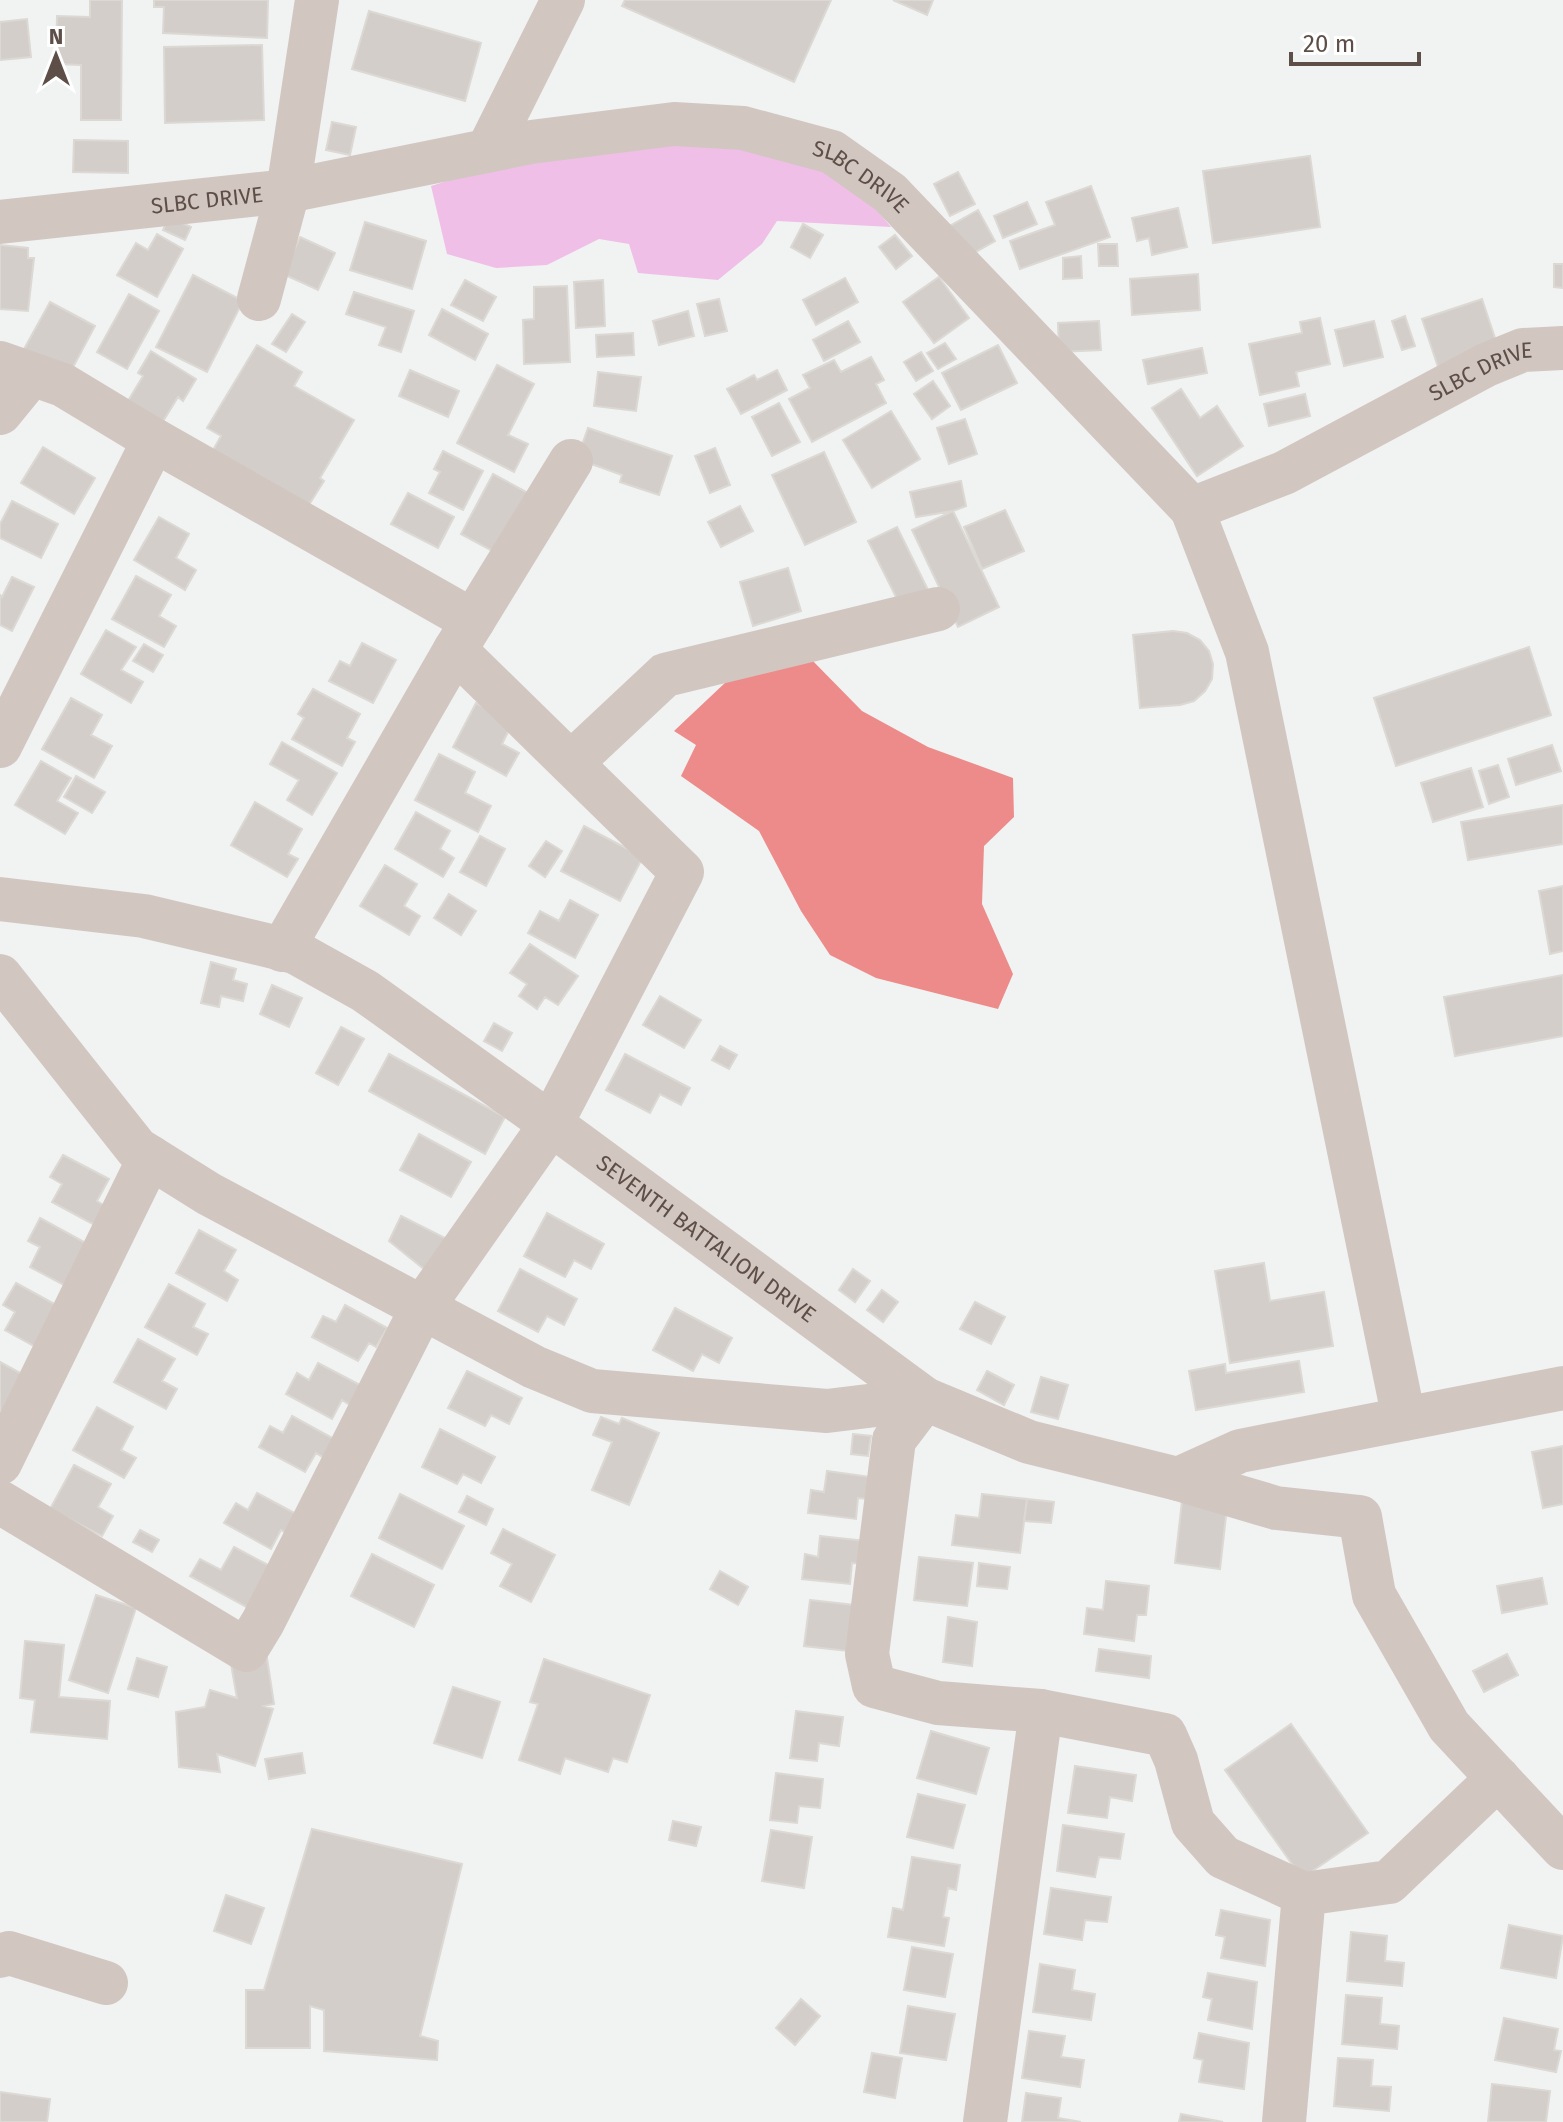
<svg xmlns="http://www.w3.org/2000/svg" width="1563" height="2122" font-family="'Fira Sans',sans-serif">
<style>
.green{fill:#f0bfe7}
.water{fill:#ed8b8b}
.building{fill:#d3ceca;stroke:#dcd8d4;stroke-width:2}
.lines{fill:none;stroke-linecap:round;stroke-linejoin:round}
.minor{stroke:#d2c6c1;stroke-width:44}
.labels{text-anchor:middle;stroke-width:7;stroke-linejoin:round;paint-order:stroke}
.street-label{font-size:22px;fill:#5e4e48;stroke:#fff}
</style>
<rect width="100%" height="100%" fill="#f0f3f2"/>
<path class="green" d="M679,109L760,125L870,202L891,227L777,221L762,244L718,280L638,273L629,244L599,239L547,265L496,268L447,254L431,186Z"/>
<path class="water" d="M809,657L862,711L928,747L1013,778L1014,817L984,846L982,904L1013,974L998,1009L876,978L830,955L801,911L759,831L681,776L696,745L674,731L727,681Z"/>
<path class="building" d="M90,0H122L121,120H81V65L56,64L57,16L90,17Z
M154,0H268L267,38L163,33L164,7H154Z
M625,0H831L794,82L622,6Z
M893,0H933L927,15Z
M369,11L481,43L465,101L352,69Z
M27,19L31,57L0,60V22Z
M262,45L264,120L165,123L164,47Z
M332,122L356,127L350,155L326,150Z
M74,140L128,141V173L73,172Z
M1310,156L1320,227L1213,243L1203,171Z
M958,172L975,204L950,216L934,184Z
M1091,186L1110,237L1020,269L1010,241L1055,225L1046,202Z
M1027,202L1037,224L1003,238L994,216Z
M1178,208L1187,247L1152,255L1149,238L1137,241L1132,218Z
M978,210L995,241L965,258L948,227Z
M169,217L191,227L185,240L163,230Z
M365,222L426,241L412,289L350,270Z
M803,224L823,235L810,258L791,247Z
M157,234L183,249L157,297L117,275L136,243L148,250Z
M895,235L912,256L896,269L879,247Z
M300,237L335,253L318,290L283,274Z
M1098,244H1117L1118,266H1099Z
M0,245L28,248V258H34L28,311L0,309Z
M1081,256L1082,278L1063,279V258Z
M1554,264H1563V288L1554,287Z
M1198,274L1200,310L1132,315L1130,279Z
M193,275L243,301L207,372L156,347Z
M939,277L969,318L934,343L903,302Z
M845,278L858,302L816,325L803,300Z
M465,280L496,297L483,321L451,305Z
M603,280L605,326L576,328L574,282Z
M567,286L570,362L524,364L523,320L534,319V287Z
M354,292L414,311L401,352L379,345L386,327L346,314Z
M129,294L159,311L127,369L97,352Z
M719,299L727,331L705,336L697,304Z
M1482,299L1498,347L1438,367L1422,319Z
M50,302L95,326L70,373L24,349Z
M442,309L488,334L475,360L429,335Z
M688,311L694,336L659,345L653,321Z
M292,314L305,322L286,352L272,344Z
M1405,316L1415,346L1402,350L1392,321Z
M1320,318L1330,364L1296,372L1299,386L1260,395L1249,344L1302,333L1300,322Z
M848,321L860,342L824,361L813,340Z
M1099,321L1101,350L1059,352L1058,323Z
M1374,321L1383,357L1344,366L1335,330Z
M633,333L634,355L597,357L596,335Z
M945,343L956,359L938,369L927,353Z
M257,345L302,372L294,386L354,420L320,478L324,481L307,508L212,452L221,436L207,428Z
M998,345L1017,383L961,410L942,373Z
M1202,348L1207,373L1148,384L1143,360Z
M151,351L196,379L183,401L178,397L162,423L128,401L143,376L138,373Z
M921,352L933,371L916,381L904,362Z
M871,357L884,380L876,384L886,403L812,442L789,399L810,388L803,375L834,360L841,372Z
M497,365L534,384L508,435L528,444L514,472L457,443Z
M410,370L459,391L448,417L399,396Z
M777,370L787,390L741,414L727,389L754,375L757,380Z
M598,372L641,377L636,411L594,406Z
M933,381L950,406L932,419L914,394Z
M1181,389L1200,418L1217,406L1243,446L1197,476L1152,408Z
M1305,394L1310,416L1269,426L1264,404Z
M779,403L800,442L772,456L752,417Z
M891,411L920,459L872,488L843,440Z
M965,419L977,454L949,464L937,428Z
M588,428L672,456L659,495L620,482L622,475L577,459Z
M43,447L95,478L74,514L21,483Z
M715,448L730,485L710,493L695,456Z
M443,451L483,471L463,510L429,493L440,472L434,469Z
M824,452L856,522L805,545L772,475Z
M493,474L528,493L496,553L461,534Z
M961,481L966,506L953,511L916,517L910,492Z
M408,493L454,517L438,548L391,524Z
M12,501L58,524L41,558L0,538V524Z
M740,506L753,531L721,547L708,522Z
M1005,510L1024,551L982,569L964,527Z
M953,511L999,607L958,627L912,530Z
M159,517L189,534L176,558L196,570L185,590L134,560Z
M897,527L932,598L903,611L868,541Z
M788,568L801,611L753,626L740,582Z
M136,576L171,595L159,616L176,626L164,647L112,619Z
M12,577L34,587L12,631L0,625V595L2,597Z
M106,630L136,647L121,670L143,682L131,703L81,674Z
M1173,631L1187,633L1200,640L1209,651L1213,664L1212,679L1205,691L1194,701L1180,705L1140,708L1133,635Z
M362,643L396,660L373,703L329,681L340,661L350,666Z
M144,644L163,655L153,672L133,661Z
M1529,647L1551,715L1396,766L1374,698Z
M313,689L360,714L347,738L355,742L342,766L292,739L304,718L298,714Z
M71,698L102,715L91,735L112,746L94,778L42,749Z
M476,703L513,722L502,744L519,753L506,776L453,747Z
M282,742L337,773L312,815L287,800L299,780L270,764Z
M1552,745L1561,771L1516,785L1508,759Z
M439,754L475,772L465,793L491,806L478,832L415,800Z
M41,761L71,778L57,801L78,813L65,834L15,805Z
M1498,765L1509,797L1489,804L1479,771Z
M1471,768L1483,807L1433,822L1421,783Z
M76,776L105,792L92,813L64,797Z
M255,802L302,829L288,854L298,859L287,877L231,845Z
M1563,805V844L1468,860L1461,822Z
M416,812L450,831L440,849L454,858L443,877L395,849Z
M584,826L643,857L620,901L561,871Z
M480,836L505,849L486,886L460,872Z
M546,841L562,851L545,877L529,866Z
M385,865L417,884L404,906L420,916L409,935L360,906Z
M1563,886V951L1550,954L1539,891Z
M449,894L476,911L461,935L434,918Z
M570,900L598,915L575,958L528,933L540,911L559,921Z
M530,944L578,976L558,1005L545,997L537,1009L519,996L527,984L510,973Z
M211,962L236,969L233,980L247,984L243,1001L221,996L219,1007L201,1003Z
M1563,975V1036L1455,1056L1444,997Z
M272,985L302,998L289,1027L260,1014Z
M660,996L701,1020L684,1048L643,1025Z
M494,1023L512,1033L502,1051L484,1041Z
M341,1027L364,1039L338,1085L316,1073Z
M720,1046L737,1055L729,1069L712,1060Z
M389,1054L505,1117L485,1154L369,1091Z
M625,1054L690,1088L681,1105L660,1094L650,1113L606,1090Z
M419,1134L471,1162L451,1197L400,1170Z
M63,1155L109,1179L97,1201L110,1209L100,1228L52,1202L62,1184L50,1177Z
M547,1213L604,1244L591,1269L574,1260L565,1277L524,1256Z
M401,1216L445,1238L430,1274L389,1241Z
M40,1218L86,1243L77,1292L30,1267L40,1247L28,1241Z
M199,1230L236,1250L224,1271L238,1280L227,1301L176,1273Z
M1264,1263L1270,1301L1324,1292L1333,1346L1230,1363L1215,1271Z
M520,1269L577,1299L564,1325L547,1316L538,1332L498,1311Z
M853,1269L870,1281L855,1302L839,1290Z
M16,1283L62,1308L52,1356L5,1330L15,1312L3,1305Z
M169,1284L205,1304L193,1327L208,1334L197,1355L145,1327Z
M882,1290L898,1302L883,1322L867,1310Z
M975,1302L1005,1317L991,1344L960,1329Z
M345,1305L387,1328L376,1347L369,1343L358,1361L312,1337L323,1316L336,1322Z
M675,1308L732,1338L719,1363L702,1354L693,1371L653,1350Z
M138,1339L175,1359L162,1381L177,1389L166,1409L114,1382Z
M1299,1361L1304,1392L1196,1410L1189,1371L1225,1364L1226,1373Z
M0,1362L22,1374L0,1416Z
M318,1363L360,1385L350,1405L342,1400L332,1419L286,1394L297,1373L309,1380Z
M467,1371L522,1398L509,1424L491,1415L485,1426L448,1408Z
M987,1371L1014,1385L1004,1405L977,1390Z
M1041,1377L1068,1385L1058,1419L1031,1412Z
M97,1407L133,1427L121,1450L136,1458L124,1478L73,1450Z
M292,1416L334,1439L324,1458L316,1453L305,1472L259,1447L270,1426L283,1433Z
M601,1417L619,1424L622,1418L659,1433L629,1505L592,1490L612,1442L593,1435Z
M440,1429L495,1457L481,1483L463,1474L457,1484L422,1467Z
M853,1434L871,1436L868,1456L851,1454Z
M1563,1446V1504L1543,1508L1532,1452Z
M74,1465L111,1484L98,1507L113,1516L102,1536L50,1509Z
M827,1471L871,1477L868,1499L858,1498L856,1519L808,1513L811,1490L824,1492Z
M257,1493L300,1516L289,1535L281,1530L271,1549L224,1523L236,1503L248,1510Z
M400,1494L464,1526L442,1569L379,1538Z
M982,1494L1027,1499L1020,1553L952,1545L956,1515L979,1518Z
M467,1496L493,1509L486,1525L459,1512Z
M1027,1499L1054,1502L1051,1523L1024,1521Z
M1182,1501L1227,1507L1220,1569L1175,1563Z
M503,1529L555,1555L531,1602L500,1586L512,1564L491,1553Z
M140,1530L159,1540L152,1552L133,1542Z
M820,1536L865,1541L863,1564L852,1563L850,1584L802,1579L805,1554L818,1557Z
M234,1547L270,1566L248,1608L190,1576L200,1559L221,1570Z
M372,1554L434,1585L414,1627L351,1596Z
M919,1557L973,1563L967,1606L914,1600Z
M979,1563L1010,1567L1007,1589L977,1586Z
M720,1571L748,1587L738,1605L710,1589Z
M1542,1578L1547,1604L1502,1613L1497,1586Z
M1106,1581L1149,1586L1146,1615H1137L1134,1641L1084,1634L1087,1608L1103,1610Z
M96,1595L136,1608L108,1693L69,1680Z
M810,1600L854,1605L848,1651L804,1646Z
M948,1617L977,1622L972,1666L943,1662Z
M25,1641L64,1645L59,1697L110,1701L107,1739L31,1732L35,1700L20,1698Z
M1099,1649L1151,1656L1149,1678L1096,1671Z
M1507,1654L1518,1675L1484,1692L1473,1671Z
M137,1658L167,1667L158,1697L128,1689Z
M267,1658L274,1704L264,1706L273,1709L255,1766L217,1754L220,1772L179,1767L176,1712L205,1707L210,1690L237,1698L231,1664Z
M544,1659L650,1695L627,1762L613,1758L608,1772L565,1758L560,1774L519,1760L538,1704L530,1702Z
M453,1687L500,1702L482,1758L434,1743Z
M796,1711L843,1717L839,1746L819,1743L817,1761L790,1758Z
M1291,1724L1368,1833L1302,1878L1225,1770Z
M931,1731L989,1748L976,1794L917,1778Z
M302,1753L305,1773L269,1779L265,1759Z
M1075,1766L1136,1775L1132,1801L1110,1797L1107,1818L1068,1813Z
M776,1773L823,1779L820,1808L799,1806L797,1823L770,1820Z
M918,1794L965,1805L953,1848L907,1837Z
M673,1821L701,1827L696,1846L669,1840Z
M1063,1825L1124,1834L1120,1859L1099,1857L1095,1877L1057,1871Z
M312,1829L462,1864L420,2036L438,2041L437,2060L324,2051V2010L310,2006V2048H246V1990H264Z
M771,1830L812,1837L804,1888L762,1881Z
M912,1857L960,1865L956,1890L948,1888L943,1917L949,1918L944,1946L888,1937L893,1908L903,1910Z
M1051,1888L1111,1897L1107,1922L1085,1920L1082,1940L1044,1934Z
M226,1895L264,1908L251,1944L214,1931Z
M1221,1910L1270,1920L1265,1966L1221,1958L1225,1937L1216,1935Z
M1509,1925L1563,1936L1556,1978L1501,1968Z
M1351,1932L1387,1936L1385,1961L1404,1963L1402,1986L1347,1981Z
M912,1947L953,1954L945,1997L904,1990Z
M1040,1964L1075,1970L1072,1990L1095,1994L1091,2020L1033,2012Z
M1208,1973L1257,1982L1252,2029L1208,2020L1212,1999L1203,1997Z
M1346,1995L1382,1998L1380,2024L1399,2026L1397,2049L1342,2044Z
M801,1999L820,2016L795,2045L776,2028Z
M908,2006L955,2014L946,2060L900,2053Z
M1504,2018L1558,2029L1554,2050L1561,2051L1556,2072L1495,2060Z
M1029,2031L1065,2036L1061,2057L1084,2060L1080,2087L1022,2078Z
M1199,2033L1249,2043L1244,2089L1199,2082L1203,2060L1194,2058Z
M872,2053L902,2058L895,2098L864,2092Z
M1338,2058L1373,2060L1371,2086L1391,2087L1389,2111L1334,2106Z
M1492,2084L1550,2091L1546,2122H1488Z
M0,2092L50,2099L47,2122H0Z
M1026,2093L1061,2098L1058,2118L1081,2122H1022Z
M1181,2114L1223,2122H1179Z"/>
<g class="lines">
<g class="minor">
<path d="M488,150L563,0"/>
<path id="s1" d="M0,222L288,191L531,142L674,124L743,128L832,152L890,193L1192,509L1284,473L1486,365L1523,350L1563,348"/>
<path d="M259,299L288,191L317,0"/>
<path d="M0,363L63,385L154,440L0,746"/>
<path d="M0,413L31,375"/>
<path d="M154,440L473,621"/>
<path d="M1192,509L1247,652L1404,1419"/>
<path d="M571,763L665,675L938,609"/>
<path id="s2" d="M0,899L144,916L295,952L365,991L551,1124L925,1399L1029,1442L1178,1479L1276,1508L1360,1517L1374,1595L1449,1726L1563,1848"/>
<path d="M282,950L455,650L571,461"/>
<path d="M0,976L137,1149L209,1194L534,1367L592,1391L827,1411L925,1399"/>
<path d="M925,1399L894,1440L867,1654L874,1686L938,1703L1041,1711L1165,1735L1176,1760L1193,1823L1223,1857L1304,1894"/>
<path d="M0,1463L150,1157"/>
<path d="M1178,1479L1240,1451L1563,1388"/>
<path d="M0,1502L246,1650L263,1622L422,1308L551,1124L682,872L455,650"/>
<path d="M0,1956L9,1953L106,1983"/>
<path d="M985,2122L1041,1711"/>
<path d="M1284,2122L1304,1894L1389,1882L1498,1778"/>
</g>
</g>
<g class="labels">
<g class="street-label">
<text dy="8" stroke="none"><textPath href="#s1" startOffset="880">SLBC DRIVE</textPath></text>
<text dy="8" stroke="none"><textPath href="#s1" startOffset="208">SLBC DRIVE</textPath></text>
<text dy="8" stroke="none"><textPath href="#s1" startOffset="1672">SLBC DRIVE</textPath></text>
<text dy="8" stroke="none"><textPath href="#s2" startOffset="802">SEVENTH BATTALION DRIVE</textPath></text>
</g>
</g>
<g transform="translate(56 56)" stroke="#ffffff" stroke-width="6" paint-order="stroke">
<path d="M0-6L14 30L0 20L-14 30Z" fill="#5e4e48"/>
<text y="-12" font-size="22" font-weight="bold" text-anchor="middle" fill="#5e4e48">N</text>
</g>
<path d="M1291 52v12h128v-12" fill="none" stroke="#5e4e48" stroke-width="4"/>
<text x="1303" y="52" font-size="24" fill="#5e4e48" stroke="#ffffff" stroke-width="6" paint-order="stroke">20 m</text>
</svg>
